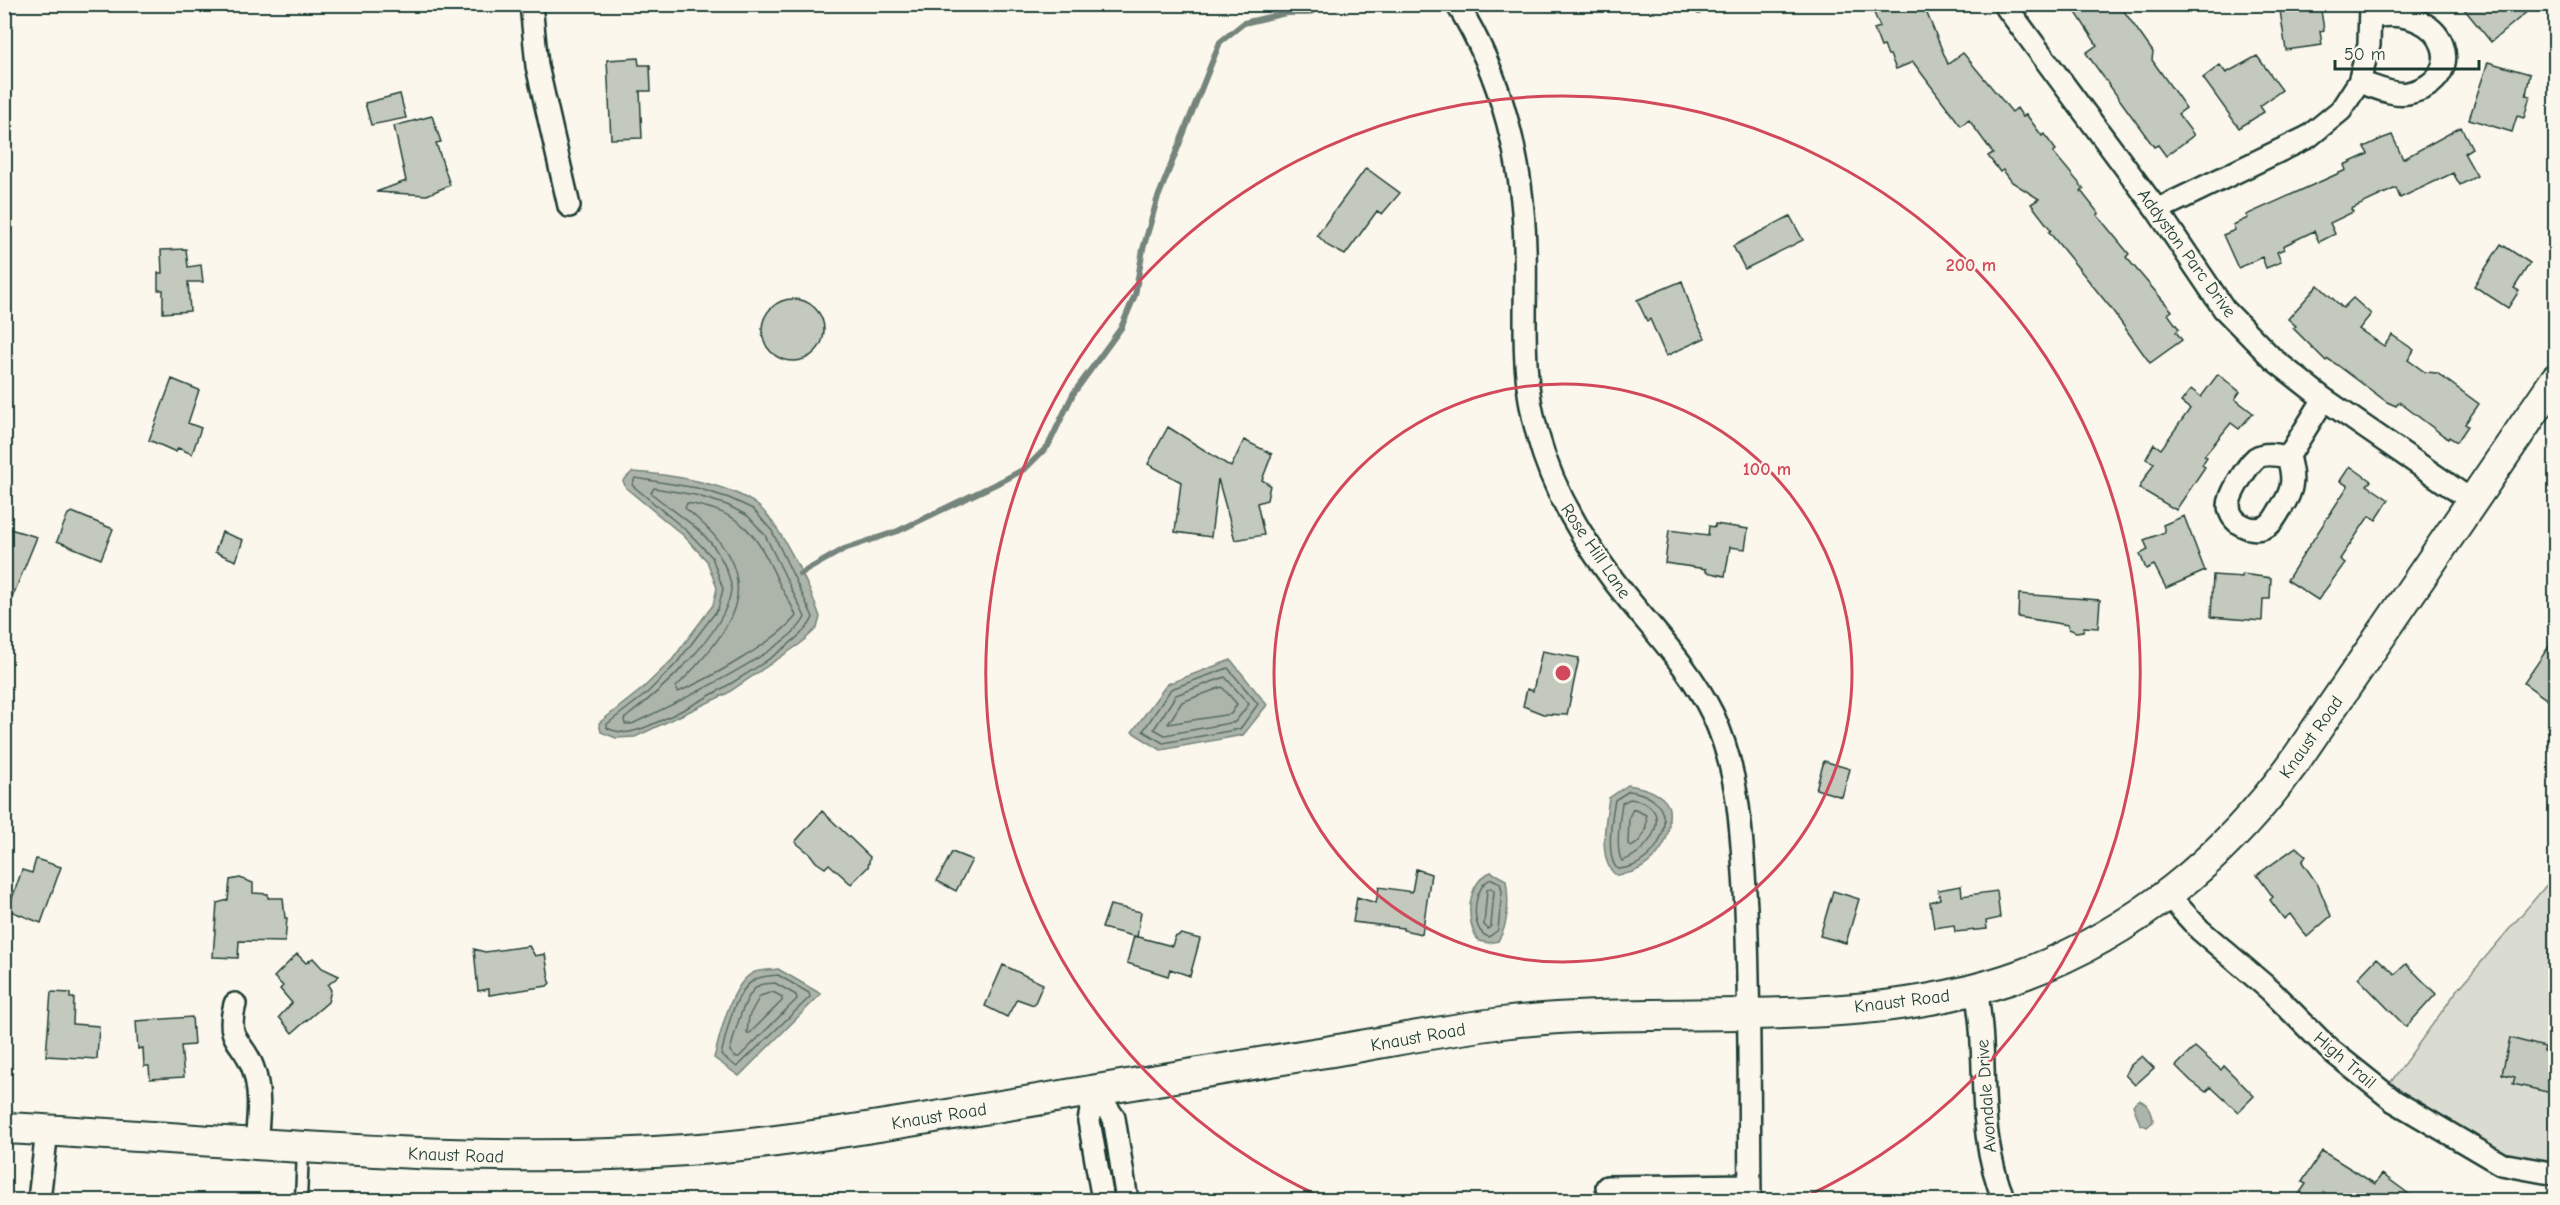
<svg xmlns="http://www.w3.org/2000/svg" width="2560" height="1205" font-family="'Comic Neue',sans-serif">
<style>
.green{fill:#dbdcd1;stroke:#7d8c82;stroke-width:1.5}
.water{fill:#adb4aa;stroke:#74847b;stroke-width:1.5}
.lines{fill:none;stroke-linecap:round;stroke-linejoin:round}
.shore{stroke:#586d63;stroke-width:1.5}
.stream{stroke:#74847b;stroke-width:6}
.building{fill:#c4c9be;stroke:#1f3d34;stroke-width:1.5}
.lane-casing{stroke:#1f3d34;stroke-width:15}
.street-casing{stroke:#1f3d34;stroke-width:26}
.secondary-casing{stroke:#1f3d34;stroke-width:34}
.lane{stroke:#fbf7ec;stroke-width:10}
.street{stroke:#fbf7ec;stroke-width:21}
.secondary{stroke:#fbf7ec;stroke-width:30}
.ring{fill:none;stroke:#d1495b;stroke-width:3}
.labels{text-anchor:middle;stroke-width:4.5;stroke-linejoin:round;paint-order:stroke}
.street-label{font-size:18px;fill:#1f3d34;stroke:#fbf7ec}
.centre{fill:#d1495b;stroke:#fbf7ec;stroke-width:3}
.ring-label{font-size:18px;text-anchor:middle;font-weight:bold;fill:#d1495b;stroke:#fbf7ec;stroke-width:4.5;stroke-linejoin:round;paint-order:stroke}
</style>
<rect width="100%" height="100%" fill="#fbf7ec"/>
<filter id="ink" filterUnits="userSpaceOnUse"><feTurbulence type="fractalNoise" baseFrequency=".0167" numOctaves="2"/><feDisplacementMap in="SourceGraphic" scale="12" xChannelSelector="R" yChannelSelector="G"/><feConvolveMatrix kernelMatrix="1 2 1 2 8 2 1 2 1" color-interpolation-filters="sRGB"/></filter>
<g filter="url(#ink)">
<path class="green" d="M2555,875V1163L2502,1156L2388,1086L2456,992Z"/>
<path class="water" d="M632,472C667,474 728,483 757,505C779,522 811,589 820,617L817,628L800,644L726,694L635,737L616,738L601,732L599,723L642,689L672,660L713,605L717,588L707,561L684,536L626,488L623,481Z
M1231,660L1267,705L1243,735L1161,750L1132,732L1167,684Z
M1628,785C1641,787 1662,792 1668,806C1670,809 1669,816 1669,820C1670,849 1645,874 1616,875C1597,861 1606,819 1609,798Z
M1491,872L1506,880C1509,898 1509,925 1498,941L1489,943L1479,941C1464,922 1467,881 1491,872Z
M778,969L821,994L739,1076L714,1058C720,1036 731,981 755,972C762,970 771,970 778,969Z
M2139,1100C2148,1103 2153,1113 2153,1122L2147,1127L2140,1124L2133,1105Z"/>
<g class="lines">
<path class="shore" d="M635,478L697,488L729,498L753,509L772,531L813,617C805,647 667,723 634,731C625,734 616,732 607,728V724L646,694L676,664L718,609L723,589L712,557L688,532L632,485Z
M654,488L695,495L727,505L748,516L765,535L805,617C793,648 666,708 632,724H625L624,719C658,693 725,635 731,590C732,580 724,563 719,555C705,529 673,512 651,493Z
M687,503C745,513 756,534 779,583C784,594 792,604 796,616C777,641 709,679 678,692L676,687C743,620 768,575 685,508Z
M1228,668L1258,704L1240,729L1163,743L1143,731L1171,689Z
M1225,677L1249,704L1235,722L1165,735L1154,729L1176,695Z
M1222,687L1237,704L1231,714L1168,724L1182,702Z
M1629,791C1690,799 1661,868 1618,869C1605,860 1612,815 1615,800Z
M1630,799C1676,804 1654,851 1622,861C1615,852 1620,816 1622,803Z
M1633,809L1646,815C1648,828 1643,841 1631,847L1628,844L1629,817Z
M1492,879L1500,883L1502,891L1498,930L1489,937C1468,932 1473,883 1492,879Z
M1491,888L1494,891L1491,926L1488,929L1484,925L1487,890Z
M778,975L809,993L810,997L737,1067L721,1055C727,1032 733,993 754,980C760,976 770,976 778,975Z
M775,983L796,995L797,999L739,1057H735L730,1051C734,1036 744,992 760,985C764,983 770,984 775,983Z
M773,992L782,997V1001L750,1033H747L749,1016L760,996Z"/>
<path class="stream" d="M1699,12L1705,4
M800,574L844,549L898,531L1006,479L1026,468L1048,446L1073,394L1121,328L1135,295L1143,249L1157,200L1220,42L1244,23L1286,13H1309L1325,4"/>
</g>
<path class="building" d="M1897,4H1923L1948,64L1963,53L2012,112L2017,108L2023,117L2026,114L2042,136L2044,134L2056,150L2053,152L2084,189L2081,191L2099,214L2097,215L2129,254L2126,257L2172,311L2168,314L2179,329L2176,332L2182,340L2150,363L2110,307L2049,232L2051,230L2031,204L2039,199L2012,182L2003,170L2000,172L1988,156L1993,153L1969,120L1961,126L1913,62L1896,69L1890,55H1888L1884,46L1881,47L1874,29L1880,27L1874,13Z
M2083,4H2119L2153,52L2152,60L2186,108L2178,114L2194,135L2166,156L2158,145L2154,147L2086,53L2097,45L2075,11Z
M2279,4H2320L2324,30L2320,31L2322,45L2286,50Z
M2460,4H2536L2491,42Z
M2257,56L2282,90L2260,106L2264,112L2239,128L2203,78L2220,65L2226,73Z
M638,58L639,65H650L651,91H640L642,138L611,139L607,60Z
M2488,62L2530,74L2526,95L2530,96L2524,118L2517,116L2512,132L2469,119Z
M400,94L406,118L371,125L365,103Z
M432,116L441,142L436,143L450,185L427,195L376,192L406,181L394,126Z
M2461,127L2472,148L2464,153L2477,176L2460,185L2453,173L2400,198L2396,188L2351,209L2353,212L2330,223L2335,234L2319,242L2314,231L2283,246L2284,249L2277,252L2281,262L2266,268L2262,257L2238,268L2223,235L2235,230L2233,225L2248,218L2246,215L2346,170L2344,165L2368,154L2364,147L2381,139L2392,135L2403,159Z
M1366,168L1400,193L1382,214L1377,211L1345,255L1328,246L1317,235Z
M1790,216L1803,240L1745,269L1733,246Z
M2501,244L2530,263L2514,288L2519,291L2508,308L2474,286Z
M186,249L188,267L201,265L203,282H188L190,311L163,313V290H158V273H162L161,250Z
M1682,281L1694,317L1705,338L1666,356L1650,319L1647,321L1637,300Z
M2318,285L2343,308L2353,298L2371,314L2359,329L2384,346L2392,335L2414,350L2408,360L2425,372L2437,373L2479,404L2465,424L2468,426L2457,442L2449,437L2448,439L2399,402L2396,406L2387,402L2336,364L2328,359L2326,361L2293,328L2296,326L2288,319Z
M762 330a31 31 0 1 1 62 0a31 31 0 1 1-62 0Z
M2218,374L2240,392L2235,399L2253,413L2239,429L2231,423L2204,456L2207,457L2202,465L2205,467L2176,510L2139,488L2154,463L2146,459L2154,444L2161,449L2190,409L2181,402L2191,389L2201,397Z
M172,379L199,390L188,423L201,428L192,454L178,448L176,452L149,440Z
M1168,427L1231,467L1244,440L1272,454L1262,480L1270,485L1267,500L1257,503L1264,535L1235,540L1218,479L1211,537L1175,532L1181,482L1148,464Z
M2350,466L2371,481L2367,485L2389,500L2376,520L2369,516L2340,559L2345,563L2318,600L2287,580L2348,486L2340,481Z
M72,512L113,529L101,559L57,541L68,514Z
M2184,516L2205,571L2166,588L2154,565L2146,569L2140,554L2148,550L2144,540L2165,532L2163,525Z
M1715,524L1748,529L1745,549L1730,547L1725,576L1706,572V569L1665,563L1669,530L1708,535L1709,526L1715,527Z
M10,529L37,537L5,615L4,543Z
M222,532L243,540L236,561L215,552Z
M2242,574L2271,578L2270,599H2263L2262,621L2211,617L2213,575L2242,577Z
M2019,594L2100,600L2098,628L2084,627L2083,631L2076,632L2069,629L2068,625L2018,617Z
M2556,636V706L2524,683Z
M1542,651L1579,658L1567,715L1543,714L1523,706L1527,689L1533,691Z
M1824,761L1850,769L1842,797L1816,789Z
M822,811L870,857L868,867L851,884L829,864L825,868L816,862L810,854L795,842Z
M2296,847L2306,856L2302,862L2318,885L2331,916L2307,937L2290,914L2284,919L2270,900L2273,897L2257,875Z
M952,852L972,860L956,891L937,881Z
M36,859L61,867L41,923L8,910L22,870L32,873Z
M1416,869L1431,874L1422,934L1403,930V928L1353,922L1357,897L1376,903L1379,887L1412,892Z
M240,878L253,883V893L268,894V898H283L285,918H287L285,942L239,941L238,958L213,957L217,903L228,900L230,880Z
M1961,886L1962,896L1997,891L2000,918L1986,921L1987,929L1955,932L1954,925L1934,928L1930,902L1940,899L1938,890Z
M1833,891L1859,899L1846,943L1820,936Z
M1110,905L1141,912L1137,937L1102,928Z
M1181,934L1200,939L1190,976L1170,969L1168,976L1127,963L1134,936L1172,946L1175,937Z
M529,946L535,956L545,954L550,983L547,986L489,995V989L478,991L474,949L485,952Z
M297,954L306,963L313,958L322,968L339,976L328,985L331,990L328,1002L292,1033L279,1017L292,1003L280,989L283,986L274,977Z
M2377,958L2395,974L2406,964L2436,994L2406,1027L2358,978Z
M1003,965L1043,984L1034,1005L1017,999L1007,1017L985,1006Z
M51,992L70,993V998H74L73,1024L99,1026L97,1059L46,1056Z
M192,1017L194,1045L181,1046L184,1077L150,1079L149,1066H144L143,1048L138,1049L136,1021Z
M2510,1038L2545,1047L2544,1051L2556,1054V1094L2513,1084L2515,1077L2502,1074Z
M2195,1047L2221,1070L2224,1066L2254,1096L2238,1112L2211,1087L2206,1092L2191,1081L2176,1066Z
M2142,1056L2154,1068L2135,1085L2125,1075L2131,1065Z
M2322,1151L2375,1184L2382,1174L2417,1200H2328L2320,1195L2316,1200H2308L2299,1194L2306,1184L2302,1182Z"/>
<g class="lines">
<g class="lane-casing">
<path id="lane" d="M301,1200L303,1150"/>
</g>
<g class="street-casing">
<path id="street" d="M531,4L537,66L569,206
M1457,4C1502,76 1523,162 1525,247C1527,314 1519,370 1538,436C1552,488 1579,534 1611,577C1644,622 1688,663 1713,715C1741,776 1742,842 1746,908C1750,1005 1749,1103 1750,1200
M2004,4L2157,210L2224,309L2273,359L2324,399L2472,501
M2359,82C2373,86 2393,96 2408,93C2470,81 2450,3 2371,17
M2157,210L2308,137L2341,110L2359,82L2369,45L2370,4
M2288,457C2278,455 2265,452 2256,458C2247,466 2229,494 2229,506C2230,523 2252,534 2267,526C2273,523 2277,514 2281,508C2294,490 2294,478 2288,457L2324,399
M2167,894L2200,930L2270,990L2329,1049L2394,1101L2501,1164L2556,1174
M1976,990C1990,1064 1974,1128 2004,1200
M235,1004C225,1043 243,1039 253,1068C262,1092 258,1120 256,1144
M1095,1090L1114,1118L1126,1194L1123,1200
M1095,1090L1089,1121L1103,1200
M1607,1187L1750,1185
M39,1200L47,1130"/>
</g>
<g class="secondary-casing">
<path id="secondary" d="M4,1128C232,1139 458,1167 686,1150C773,1144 860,1129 947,1115C1069,1095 1191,1074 1313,1054C1376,1044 1439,1031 1502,1023C1674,1002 1859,1035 2024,974C2134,933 2225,858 2293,764L2556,379"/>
</g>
<use href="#lane" class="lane"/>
<use href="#street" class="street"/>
<use href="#secondary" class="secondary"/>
</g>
</g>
<g class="ring">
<circle cx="1563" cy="673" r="289"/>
<path d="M1328 1200A577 577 0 1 1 1798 1200"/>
</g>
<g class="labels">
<g class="street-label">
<text transform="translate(2187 253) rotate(54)" y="6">Addyston Parc Drive</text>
<text transform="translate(1596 551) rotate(56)" y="6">Rose Hill Lane</text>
<text transform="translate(2311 737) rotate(-55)" y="6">Knaust Road</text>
<text transform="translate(1902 1001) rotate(-7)" y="6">Knaust Road</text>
<text transform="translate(1418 1037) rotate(-10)" y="6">Knaust Road</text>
<text transform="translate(2345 1060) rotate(41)" y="6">High Trail</text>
<text transform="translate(1986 1096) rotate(-94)" y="6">Avondale Drive</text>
<text transform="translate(939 1116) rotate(-9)" y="6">Knaust Road</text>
<text transform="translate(456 1155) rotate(2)" y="6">Knaust Road</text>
</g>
</g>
<circle cx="1563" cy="673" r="9" class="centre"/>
<g class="ring-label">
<text x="1971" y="271">200 m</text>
<text x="1767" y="475">100 m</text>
</g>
<rect width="2560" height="1205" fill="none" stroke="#fbf7ec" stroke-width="24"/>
<rect x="12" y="12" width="2536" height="1181" fill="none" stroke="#1f3d34" stroke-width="2" filter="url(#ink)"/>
<path d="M2335 60v9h144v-9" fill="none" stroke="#1f3d34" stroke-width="3"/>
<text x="2344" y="60" font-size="18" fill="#1f3d34" stroke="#fbf7ec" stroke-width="4.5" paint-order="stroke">50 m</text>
</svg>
